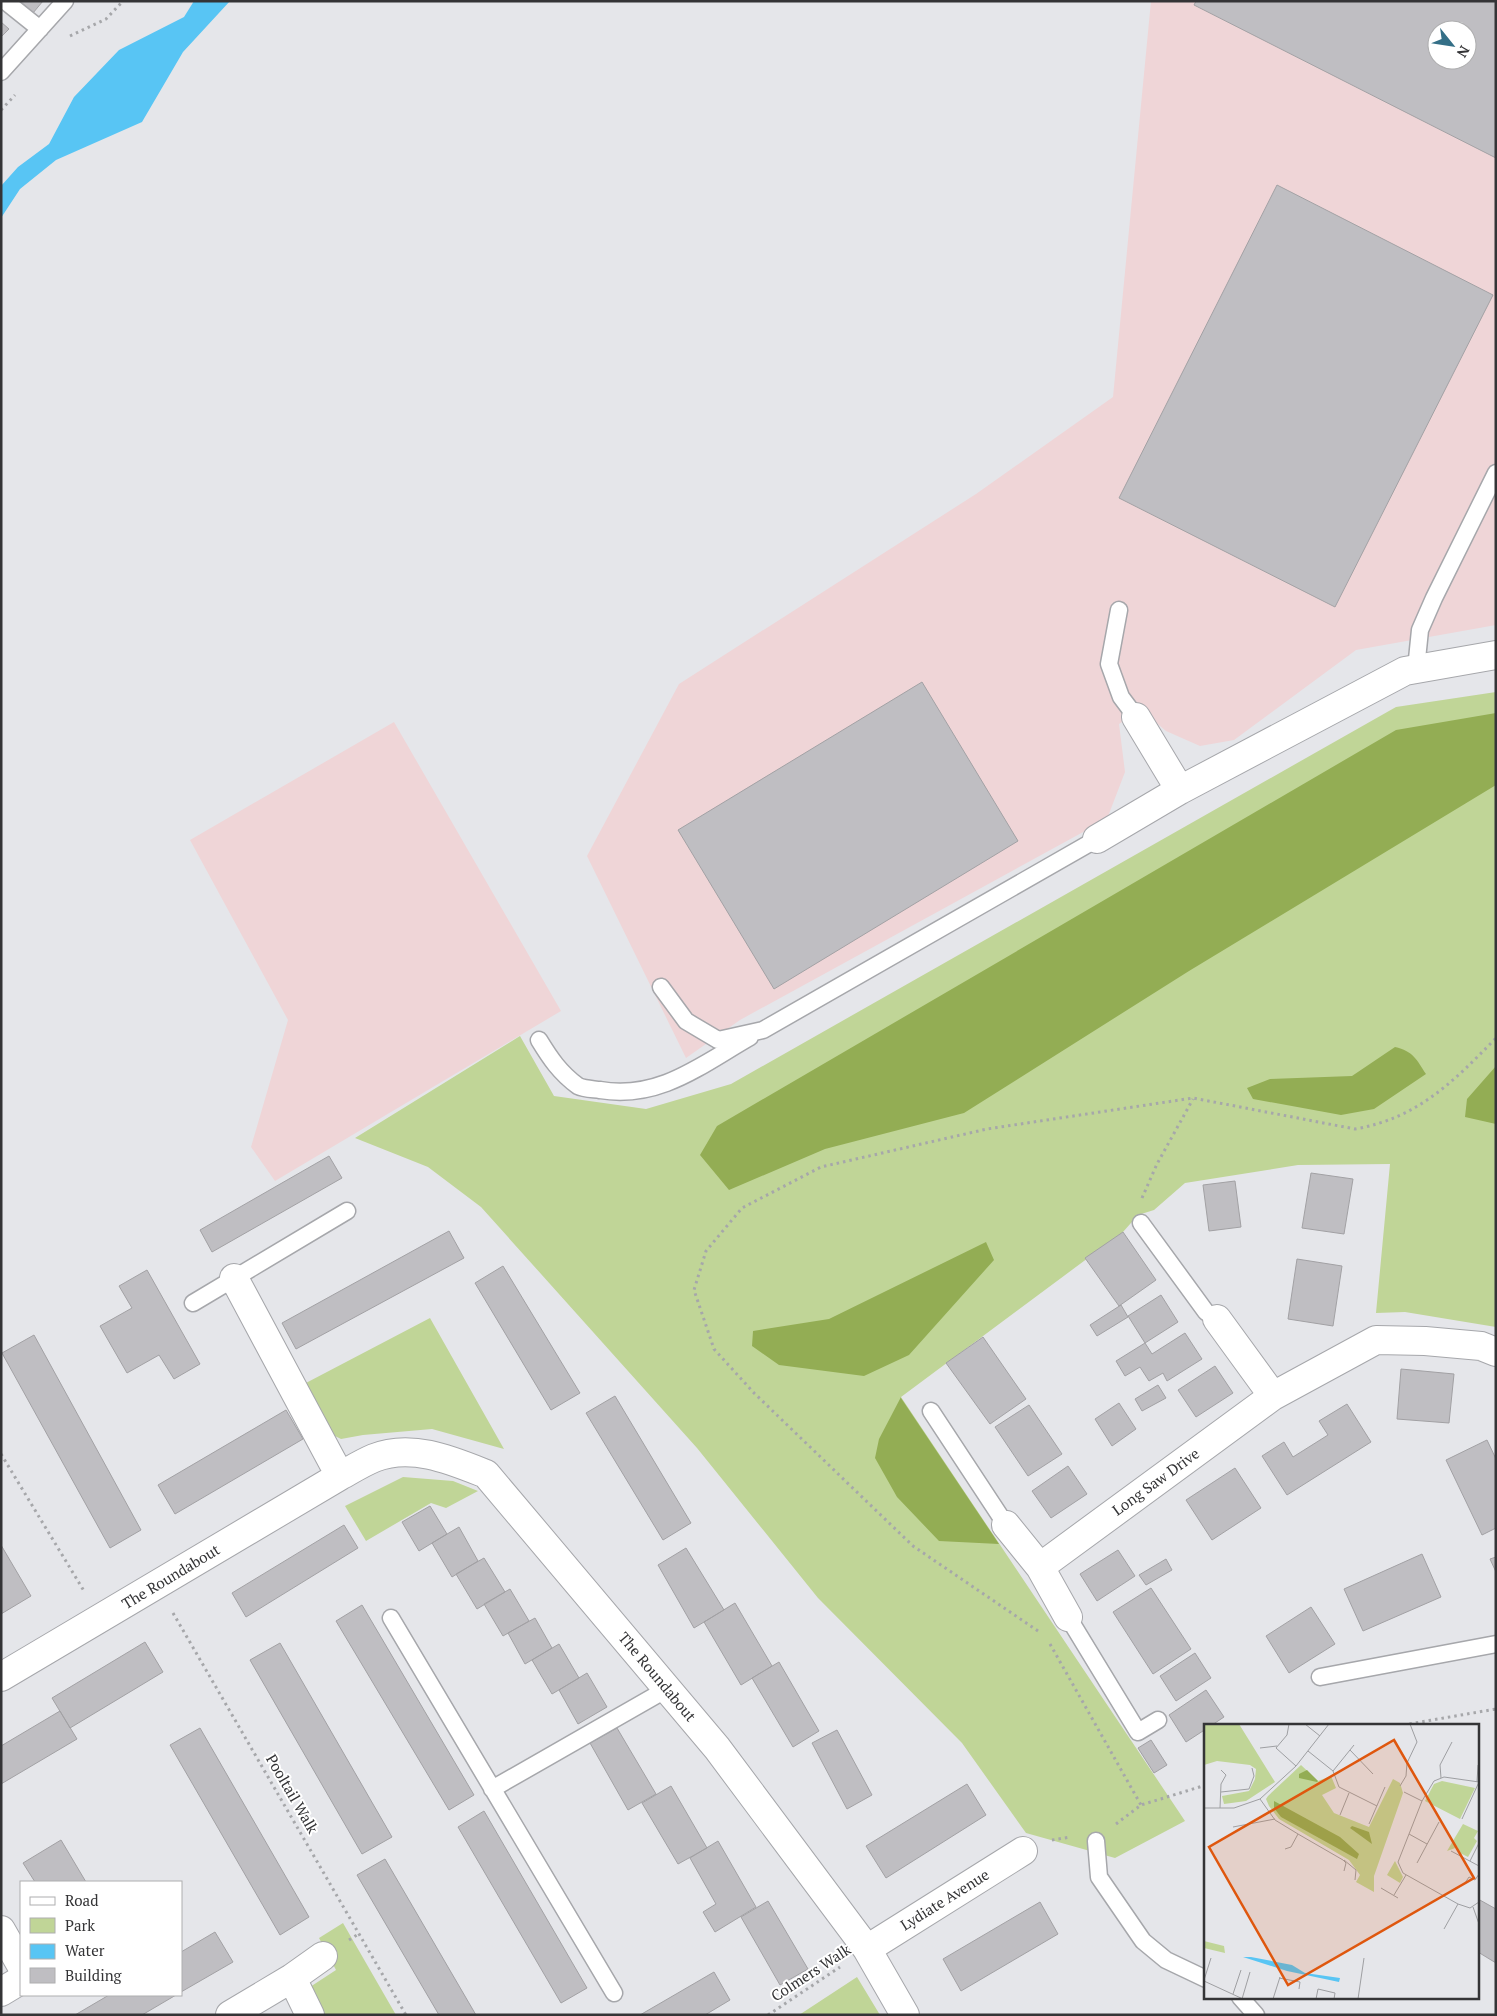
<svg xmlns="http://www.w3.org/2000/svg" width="1497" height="2016" font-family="'PT Serif',serif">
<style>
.industrial{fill:#efd5d7;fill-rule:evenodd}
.green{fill:#c0d597}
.forest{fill:#93ad54}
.water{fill:#58c5f4}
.building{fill:#bfbec2;stroke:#a2a1a4;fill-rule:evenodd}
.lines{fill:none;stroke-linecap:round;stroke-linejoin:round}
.service-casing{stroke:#a6a7ab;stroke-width:19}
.minor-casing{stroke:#a6a7ab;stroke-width:30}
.path{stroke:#a6a7aa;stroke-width:3;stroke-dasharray:2.5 4;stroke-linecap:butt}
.service{stroke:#fff;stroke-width:16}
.minor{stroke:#fff;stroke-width:28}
.labels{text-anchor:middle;stroke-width:4;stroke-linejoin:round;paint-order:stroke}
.street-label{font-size:15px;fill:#343436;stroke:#fff}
.inset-road{fill:none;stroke:#9e9fa2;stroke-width:1}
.view{fill:#df570e;fill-opacity:0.15;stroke:#df570e;stroke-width:2.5}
.inset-edge{fill:none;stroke:#343436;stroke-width:2.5}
</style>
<rect width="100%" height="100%" fill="#e5e6ea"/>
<path class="industrial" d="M1151,1H1496V625L1356,650L1234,740L1200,746L1166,731L1141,710L1119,724L1125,772L1107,819L740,1020L686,1058L587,856L679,684L976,494L1113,397ZM1437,30H1467V60H1437Z
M394,722L561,1011L275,1181L251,1147L288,1020L190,840Z"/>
<path class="green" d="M1496,692V1327L1405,1312L1376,1313L1390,1164L1298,1165L1185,1183L1154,1210L1138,1215L1123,1232L901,1397L1185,1821L1115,1858L1026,1833L962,1743L818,1598L697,1448L481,1207L428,1167L355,1138L520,1036L554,1096L646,1109L731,1084L1396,707Z
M430,1318L504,1449L432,1429L363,1435L341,1439L333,1435L304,1384Z
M403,1477L453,1481L478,1491L446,1508L431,1503L366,1541L345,1506Z
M343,1923L396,2015H324L310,1987L336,1970L319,1938Z
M857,1977L880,2015H799Z"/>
<path class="forest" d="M1496,713V785L1189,971L964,1113L825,1149L729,1190L700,1155L717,1126L1396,730Z
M1395,1047C1413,1051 1417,1060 1426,1074L1374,1109L1341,1115L1253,1099L1247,1088L1270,1079L1352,1076Z
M1496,1066V1124L1465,1117L1467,1099Z
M986,1242L994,1260L909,1355L864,1376L779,1365L752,1346L753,1331L829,1319Z
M901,1397V1398L999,1544L939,1541L897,1497L875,1458L879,1439Z"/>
<path class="water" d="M194,1H230L183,52L142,122L56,160L20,189L1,218V186L18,167L49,144L74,97L119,50L184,17Z"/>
<path class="building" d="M20,1H43L33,13Z
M1196,1H1496V158L1194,5ZM1437,30H1467V60H1437Z
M1,22L9,29L1,37Z
M1277,185L1493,295L1335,607L1119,498Z
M922,682L1018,841L774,989L678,830Z
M329,1156L342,1178L212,1252L200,1230Z
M1311,1173L1353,1179L1344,1234L1302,1228Z
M1235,1181L1241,1227L1209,1231L1203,1185Z
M449,1231L464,1258L296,1349L282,1323Z
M1123,1232L1156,1280L1119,1306L1085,1258Z
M1297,1259L1342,1266L1333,1326L1288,1319Z
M503,1266L580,1393L551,1410L475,1283Z
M147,1270L200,1364L174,1379L159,1355L127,1373L100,1326L132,1308L119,1286Z
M1161,1295L1178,1322L1145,1343L1128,1316Z
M1121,1305L1128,1317L1097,1336L1090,1325Z
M1185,1333L1202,1359L1167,1381L1163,1373L1149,1381L1140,1367L1125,1376L1116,1361L1145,1343L1152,1354Z
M34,1335L141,1530L110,1548L2,1353Z
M983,1337L1026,1399L990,1424L946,1363Z
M1215,1366L1233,1393L1196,1417L1178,1390Z
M1401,1369L1454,1374L1449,1423L1397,1419Z
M1158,1385L1166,1398L1142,1411L1135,1399Z
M615,1396L691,1523L663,1540L586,1413Z
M1119,1403L1136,1429L1112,1446L1095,1419Z
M1347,1404L1371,1442L1287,1495L1262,1456L1284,1442L1293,1457L1328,1435L1319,1421Z
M1029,1405L1062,1454L1028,1476L995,1427Z
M286,1410L303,1439L175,1514L158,1485Z
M1487,1440L1496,1459V1528L1482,1535L1446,1460Z
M1068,1466L1087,1494L1051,1518L1032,1491Z
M1235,1468L1261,1508L1212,1540L1186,1500Z
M430,1506L447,1534L419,1551L402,1522Z
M344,1525L358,1548L246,1617L232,1593Z
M459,1527L478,1561L452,1577L432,1543Z
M1,1545L31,1596L1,1614Z
M686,1548L724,1610L694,1628L658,1565Z
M1118,1550L1135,1576L1097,1601L1080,1574Z
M1422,1554L1441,1597L1363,1631L1344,1589Z
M1496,1557V1572L1490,1559Z
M484,1558L505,1592L477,1609L456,1574Z
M1166,1559L1172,1570L1146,1585L1139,1575Z
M1151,1588L1191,1649L1153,1674L1113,1612Z
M510,1589L529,1621L503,1636L484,1604Z
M735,1603L772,1666L741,1685L704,1622Z
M362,1605L474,1795L449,1810L336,1621Z
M1311,1607L1335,1644L1289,1673L1266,1636Z
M535,1618L552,1648L525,1664L508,1633Z
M145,1642L163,1672L70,1728L52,1698Z
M280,1643L392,1837L362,1854L250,1660Z
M559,1644L579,1678L552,1694L532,1660Z
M1195,1653L1211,1678L1176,1701L1160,1676Z
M779,1662L819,1731L793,1747L752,1678Z
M587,1673L607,1707L578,1724L559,1690Z
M1206,1690L1224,1717L1212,1725H1206V1729L1186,1742L1169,1715Z
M60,1711L77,1739L1,1784V1746Z
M200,1728L309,1917L280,1935L170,1745Z
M617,1728L656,1794L628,1810L590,1743Z
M837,1730L872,1795L847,1809L812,1743Z
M1151,1740L1167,1765L1154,1773L1138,1748Z
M967,1784L986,1815L886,1878L866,1846Z
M671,1786L707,1848L678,1864L642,1803Z
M484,1811L587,1988L561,2003L458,1827Z
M61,1840L86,1882H35L23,1863Z
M718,1841L756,1907L715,1932L703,1912L716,1904L690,1858Z
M385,1859L476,2015H439L357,1875Z
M1478,1899L1496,1909V1963L1478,1952Z
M768,1901L808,1969L780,1985L741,1917Z
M1040,1902L1058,1934L961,1991L943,1959Z
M215,1932L233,1962L181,1992V1952Z
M714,1972L730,2000L705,2015H640Z
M109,1995H176L142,2015H75Z"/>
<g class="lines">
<g class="service-casing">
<path id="service" d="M5,1L40,29
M1,72L65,1
M1119,610L1109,664L1121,697L1136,717
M1416,669L1420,630L1434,598L1496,473
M661,987L686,1021L718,1040L763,1030L1097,839
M539,1040C550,1058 560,1073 578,1086C584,1089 593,1089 600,1090C659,1100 701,1065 750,1037
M1141,1223L1206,1312L1217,1319
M193,1303L347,1211
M931,1411L1006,1525
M1068,1617L1138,1732L1158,1720
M391,1618L614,1993
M1320,1677L1496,1644
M492,1789L667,1689
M1096,1841L1099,1877L1143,1941L1166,1960L1206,1979
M1240,1997L1256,2015"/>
</g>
<g class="minor-casing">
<path id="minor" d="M1136,717L1180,790L1405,671L1496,655
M1097,839L1180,790
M234,1278L340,1476
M1217,1319L1273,1396
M1006,1525L1040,1567L1068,1617
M1040,1567L1273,1396L1376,1340L1425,1341L1481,1346L1496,1352
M1,1677L340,1476C351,1470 362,1463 374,1458C411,1443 451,1460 486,1474L717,1748L867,1949L905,2015
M1,1930L21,1965
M867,1949L1023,1851
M292,1978L310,2015
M1,1992L21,1980
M230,2015L292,1978L323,1956"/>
</g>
<path class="path" d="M70,36L106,19L123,1
M1,110L15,95
M1142,1198L1157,1164L1193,1099
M1,1454L84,1591
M173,1613L406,2015
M1038,1631L913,1546L754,1393L714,1349L694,1290L706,1251L742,1208L821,1167L987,1129L1193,1098L1355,1129C1418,1118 1453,1082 1496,1038
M1050,1644L1141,1805
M1403,1725L1496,1709
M1116,1824L1141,1805L1206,1785
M1052,1840L1071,1837
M349,1940L360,1933
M768,2015L840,1967"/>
<use href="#service" class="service"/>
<use href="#minor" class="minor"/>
</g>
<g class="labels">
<g class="street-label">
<text transform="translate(1156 1482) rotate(-36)" y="5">Long Saw Drive</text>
<text transform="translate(171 1577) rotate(-31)" y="5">The Roundabout</text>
<text transform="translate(657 1677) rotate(50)" y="5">The Roundabout</text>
<text transform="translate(292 1794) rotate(60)" y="5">Pooltail Walk</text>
<text transform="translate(945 1900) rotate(-32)" y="5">Lydiate Avenue</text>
<text transform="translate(811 1973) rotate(-33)" y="5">Colmers Walk</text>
</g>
</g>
<g transform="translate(1204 1724)">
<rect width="275" height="275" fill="#e5e6ea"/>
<path d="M0,0H35L71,58L42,77L20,80L18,72L45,67L51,55L52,45L46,41L13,37L0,41ZM97,41L114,57L127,52L132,64L118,71L130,89L165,103L189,55L196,59L199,69L170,152V168L152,158L156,151L145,136L75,95L65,82L62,75L64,72ZM238,57L271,64L256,95L221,77L230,60ZM259,100L274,107L270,114L273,117L264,133L254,128V123L243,127ZM191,137L199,153L196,159L183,151ZM0,217L20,222L21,229L0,224Z" fill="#c0d597"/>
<path d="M103,46L114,57L113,58L95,54V50ZM70,77L136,113L155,130L153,135L77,93L70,84ZM148,102L165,108L168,120L146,104Z" fill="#93ad54"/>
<path d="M47,233L88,241L101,249L136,254L135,258L83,247L39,233Z" fill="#58c5f4"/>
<path class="inset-road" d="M85,0L83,11L72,24L92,42M101,0L116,12M56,24L73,22M146,26L169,50M104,27L129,47L135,63L173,82M129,47L150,21M237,54L236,41L248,18M273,58L274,41M275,58L240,53L230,57L218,77L194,138L199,149L254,180L266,184L275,178M196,62L202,52L203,39L213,18L206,0M17,68L45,65L50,52L48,44M200,68L218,77M56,75L71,96L94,110L87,123L81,125M0,84H30L56,75L92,42L125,0M16,84L17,60L22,51L17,46M136,91L145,69M258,95L275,58M165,100L181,63M29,103L71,95M94,110L139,136L142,139L140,147M205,110L223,120M247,127L275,142M140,136L152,146L151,156M266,137L275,119M213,139L235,98M261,159L265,153L271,156L275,150M177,164L194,174M190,171L202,151M269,183L275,200M240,205L254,180M75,254L96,258L95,265M0,256L7,234M0,257L39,275M29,270L37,246M38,275L46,248M69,275L76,253M112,275L114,265L131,269L130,275M154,275L160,234"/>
<path class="view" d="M190,16L270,154L84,261L5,123Z"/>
<rect width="275" height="275" class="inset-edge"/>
</g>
<rect width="1497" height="2016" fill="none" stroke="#343436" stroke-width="5"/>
<rect x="20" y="1881" width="162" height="115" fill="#ffffff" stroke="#aeaeaf"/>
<rect x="30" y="1897" width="25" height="8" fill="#ffffff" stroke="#aeaeaf"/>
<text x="65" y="1906" font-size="15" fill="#343436">Road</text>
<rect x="30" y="1918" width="25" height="15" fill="#c0d597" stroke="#aeaeaf"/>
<text x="65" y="1931" font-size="15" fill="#343436">Park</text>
<rect x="30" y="1944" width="25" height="15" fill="#58c5f4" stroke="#aeaeaf"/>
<text x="65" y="1956" font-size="15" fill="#343436">Water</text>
<rect x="30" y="1968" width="25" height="15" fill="#bfbec2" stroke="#aeaeaf"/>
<text x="65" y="1981" font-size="15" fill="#343436">Building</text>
<g transform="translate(1452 45) rotate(120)"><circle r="24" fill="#ffffff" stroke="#aeaeaf"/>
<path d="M0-4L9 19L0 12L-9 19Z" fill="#346f87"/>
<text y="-8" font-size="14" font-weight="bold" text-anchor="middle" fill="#343436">N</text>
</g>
</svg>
